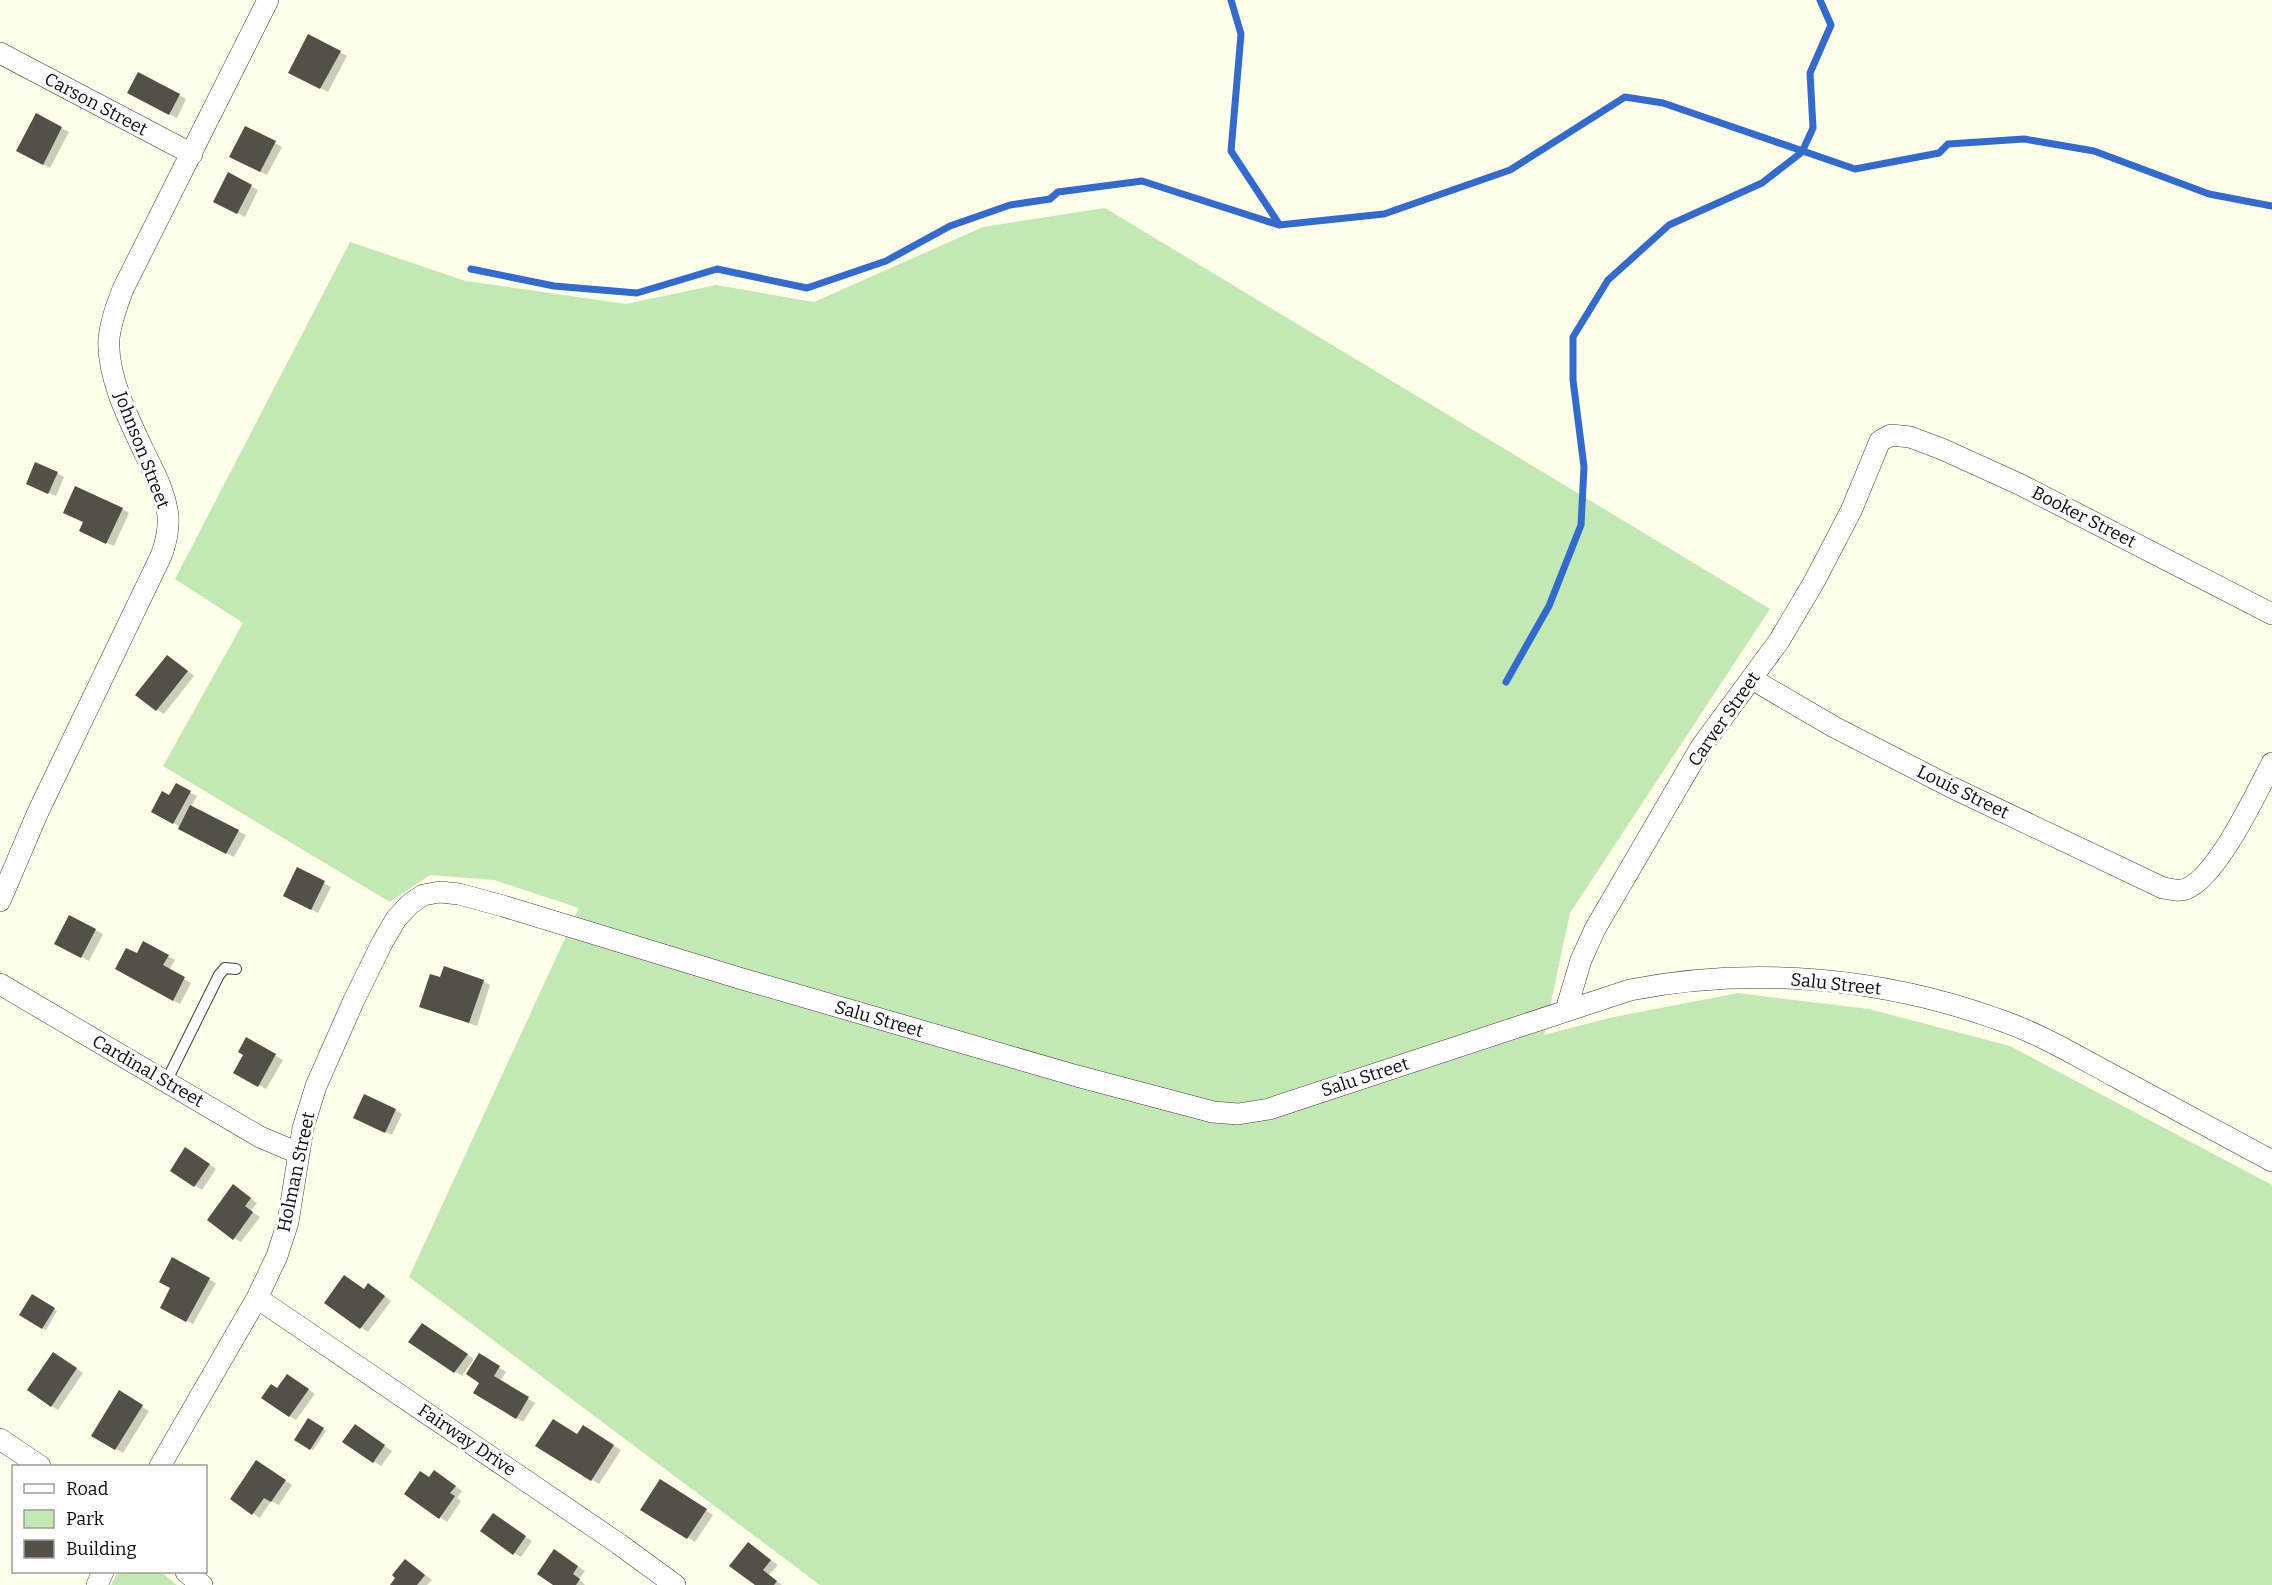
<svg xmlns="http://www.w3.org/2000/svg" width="2272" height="1585" font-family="Bitter,serif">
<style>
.green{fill:#c2e9b3}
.shadow{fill:#0003}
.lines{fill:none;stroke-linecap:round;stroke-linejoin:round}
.stream{stroke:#336acf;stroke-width:7}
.building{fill:#544f47}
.service-casing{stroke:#3e3e3e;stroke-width:12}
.minor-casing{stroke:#3e3e3e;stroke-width:22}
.service{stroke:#fff;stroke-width:10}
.minor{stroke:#fff;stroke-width:21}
.labels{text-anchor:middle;stroke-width:6;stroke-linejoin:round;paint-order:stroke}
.street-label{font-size:18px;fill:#0b0b0b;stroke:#fff}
</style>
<rect width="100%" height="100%" fill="#feffe9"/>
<path class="green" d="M1105,208L1770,609L1570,913L1544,1035L1609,1018L1738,993L1869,1009L2010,1046L2272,1185V1585H820L409,1277L579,908L494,880L430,875L390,902L163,766L243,623L175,579L350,242L466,281L626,304L716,285L814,302L983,227Z
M118,1572H161L177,1585H111Z"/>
<path class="shadow" d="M309,36L347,56L328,92L297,76Z
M179,95L186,99L177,118L136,97Z
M36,115L69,132L50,168L18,151Z
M275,143L282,147L267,175L238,160Z
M229,174L258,190L245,217L222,205Z
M57,473L64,477L56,496L35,488Z
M122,509L129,513L114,546L88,535L85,523Z
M175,661L194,676L164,714L157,710Z
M176,785L197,796L191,807L246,835L234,857L187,833L181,827L153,812L170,797Z
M298,869L331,887L318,913L292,900Z
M70,917L103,934L89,961L56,943Z
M144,943L175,960L169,970L191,983L180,1004L117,969L137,955Z
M441,979L483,981L490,985L477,1026L421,1006Z
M246,1039L283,1060L266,1089L235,1072L245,1055Z
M395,1110L402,1114L392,1135L362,1121Z
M193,1153L216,1169L202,1190L172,1171Z
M240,1190L257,1203L251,1211L260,1217L241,1242L234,1238Z
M173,1259L216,1283L193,1324L162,1307L172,1288Z
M376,1289L391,1301L368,1332L326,1303Z
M32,1296L57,1311L46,1330L21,1315Z
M429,1329L474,1359L462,1376L410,1341Z
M479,1355L506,1372L500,1381L535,1403L523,1422L475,1392L481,1382Z
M61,1358L83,1373L58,1410L51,1406Z
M295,1380L315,1394L296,1420L289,1416L278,1390Z
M120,1393L149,1411L123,1453L93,1435Z
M309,1420L326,1431L313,1450L296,1439Z
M584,1427L621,1450L599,1484L537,1446L578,1436Z
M362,1430L392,1451L381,1466L344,1442Z
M264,1466L292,1485L279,1505L271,1501L260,1518L232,1499Z
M442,1477L462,1491L457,1498L461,1501L447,1522L440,1517L430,1479Z
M667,1485L713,1515L695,1542L642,1509Z
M500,1519L532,1541L521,1557L514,1553Z
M748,1544L778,1565L769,1575L782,1585H757Z
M561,1555L585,1571L579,1579L585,1585H556Z
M406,1560L432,1580L427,1585H392Z"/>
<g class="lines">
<path class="stream" d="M1231,0L1241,34L1231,151L1279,224
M471,269L554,286L637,293L717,269L807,288L886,261L950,226L1010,205L1050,199L1058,192L1142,181L1279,225L1384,214L1510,170L1625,97L1663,103L1855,169L1939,153L1948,144L2024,139L2094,151L2209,194L2272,206
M1506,682L1549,606L1581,525L1584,467L1573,380V337L1608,280L1669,225L1762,183L1802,152L1813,128L1810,73L1831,25L1820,0"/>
</g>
<path class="building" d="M308,34L341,51L320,89L288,73Z
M138,72L180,94L169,115L127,93Z
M36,113L62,127L43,165L16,151Z
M245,126L276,141L260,172L229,157Z
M228,172L252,185L237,214L213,202Z
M35,462L58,472L48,494L26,484Z
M75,486L123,508L106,544L79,531L83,522L63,513Z
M167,655L188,671L156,711L135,695Z
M176,783L191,791L173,824L151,812L162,791L169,795Z
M190,805L239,830L226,854L178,829Z
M297,867L325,881L311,910L283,896Z
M69,915L96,929L81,958L54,944Z
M143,941L169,955L163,965L185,977L173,1001L115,969L126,948L137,953Z
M444,966L484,980L469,1023L419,1007L430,974L440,977Z
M246,1037L276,1054L258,1087L233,1073L243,1055L238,1052Z
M364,1094L396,1109L385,1133L353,1118Z
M185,1147L210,1164L194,1187L170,1171Z
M233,1184L251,1198L245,1206L253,1212L233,1240L207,1220Z
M172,1257L210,1278L186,1322L160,1308L170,1288L159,1282Z
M344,1275L364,1289L368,1283L385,1296L360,1329L324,1303Z
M32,1294L55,1308L42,1329L19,1315Z
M422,1323L468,1354L454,1373L408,1342Z
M53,1352L77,1368L51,1407L27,1390Z
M479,1353L500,1366L494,1376L529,1397L516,1419L473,1393L479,1383L466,1374Z
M287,1374L309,1389L289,1417L261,1398L271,1384L277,1388Z
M119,1390L143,1405L115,1450L91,1436Z
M308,1418L324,1428L310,1450L294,1440Z
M553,1419L577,1434L583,1425L614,1445L591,1481L535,1446Z
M355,1424L385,1445L373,1463L342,1442Z
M256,1460L286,1480L271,1502L264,1498L252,1515L230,1499Z
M434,1470L456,1486L450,1493L455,1496L439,1519L404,1494L420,1471L429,1477Z
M660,1479L707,1509L687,1539L640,1510Z
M493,1513L526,1536L513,1555L480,1531Z
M748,1542L771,1560L763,1570L777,1581L774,1585H755L729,1566Z
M554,1549L578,1566L573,1574L580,1579L576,1585H553L537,1574Z
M405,1559L425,1575L417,1585H390L395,1578L392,1575Z"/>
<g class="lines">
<g class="service-casing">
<path id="service" d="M166,1082L219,975L225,968L236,969"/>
</g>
<g class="minor-casing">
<path id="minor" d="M0,53L192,154
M1752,679L1834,727L1951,787L2163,888C2171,889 2179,892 2186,889C2217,877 2256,794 2272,763
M0,901L38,812L161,556C166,543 169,530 168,516C166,497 158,480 150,464C133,428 106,378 109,338C111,320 117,305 123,289L268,0
M0,984L260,1137L298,1153
M1566,1010L1581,960L1595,929L1701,747L1779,641L1814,582L1851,511L1880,441L1891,435L1910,437L1942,449L2019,484L2272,614
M257,1298L619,1544L675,1585
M0,1439L40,1466
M160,1466L257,1298L277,1256L288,1222L303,1128L316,1086L354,1000L382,943L396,919L410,904L423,895L440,892L459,894L503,906L739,978L1077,1076L1213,1112L1238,1114L1269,1109L1630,990C1751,966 1880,977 1997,1019C2039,1033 2077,1056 2116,1077C2168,1105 2220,1133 2272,1161
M186,1572L202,1585
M97,1585L103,1572"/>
</g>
<use href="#service" class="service"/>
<use href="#minor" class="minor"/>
</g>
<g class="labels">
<g class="street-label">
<text transform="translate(96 104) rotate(28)" y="6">Carson Street</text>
<text transform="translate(142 450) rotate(69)" y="6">Johnson Street</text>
<text transform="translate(2084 517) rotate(27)" y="6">Booker Street</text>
<text transform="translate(1724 719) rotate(-55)" y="6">Carver Street</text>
<text transform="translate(1963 792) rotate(26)" y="6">Louis Street</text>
<text transform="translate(1836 984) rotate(6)" y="6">Salu Street</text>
<text transform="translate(879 1019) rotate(16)" y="6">Salu Street</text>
<text transform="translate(148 1071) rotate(30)" y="6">Cardinal Street</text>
<text transform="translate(1365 1077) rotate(-18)" y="6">Salu Street</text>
<text transform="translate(296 1172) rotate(-78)" y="6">Holman Street</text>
<text transform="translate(467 1440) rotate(34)" y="6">Fairway Drive</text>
</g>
</g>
<rect x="12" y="1465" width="195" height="108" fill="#ffffff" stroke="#9d9d9d" stroke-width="1.5"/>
<rect x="24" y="1484" width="30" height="9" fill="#ffffff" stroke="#9d9d9d" stroke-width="1.5"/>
<text x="66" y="1495" font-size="18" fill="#0b0b0b">Road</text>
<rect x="24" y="1510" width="30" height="18" fill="#c2e9b3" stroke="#9d9d9d" stroke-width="1.5"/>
<text x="66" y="1525" font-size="18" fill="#0b0b0b">Park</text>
<rect x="24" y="1540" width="30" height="18" fill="#544f47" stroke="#9d9d9d" stroke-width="1.5"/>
<text x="66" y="1555" font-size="18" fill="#0b0b0b">Building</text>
</svg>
